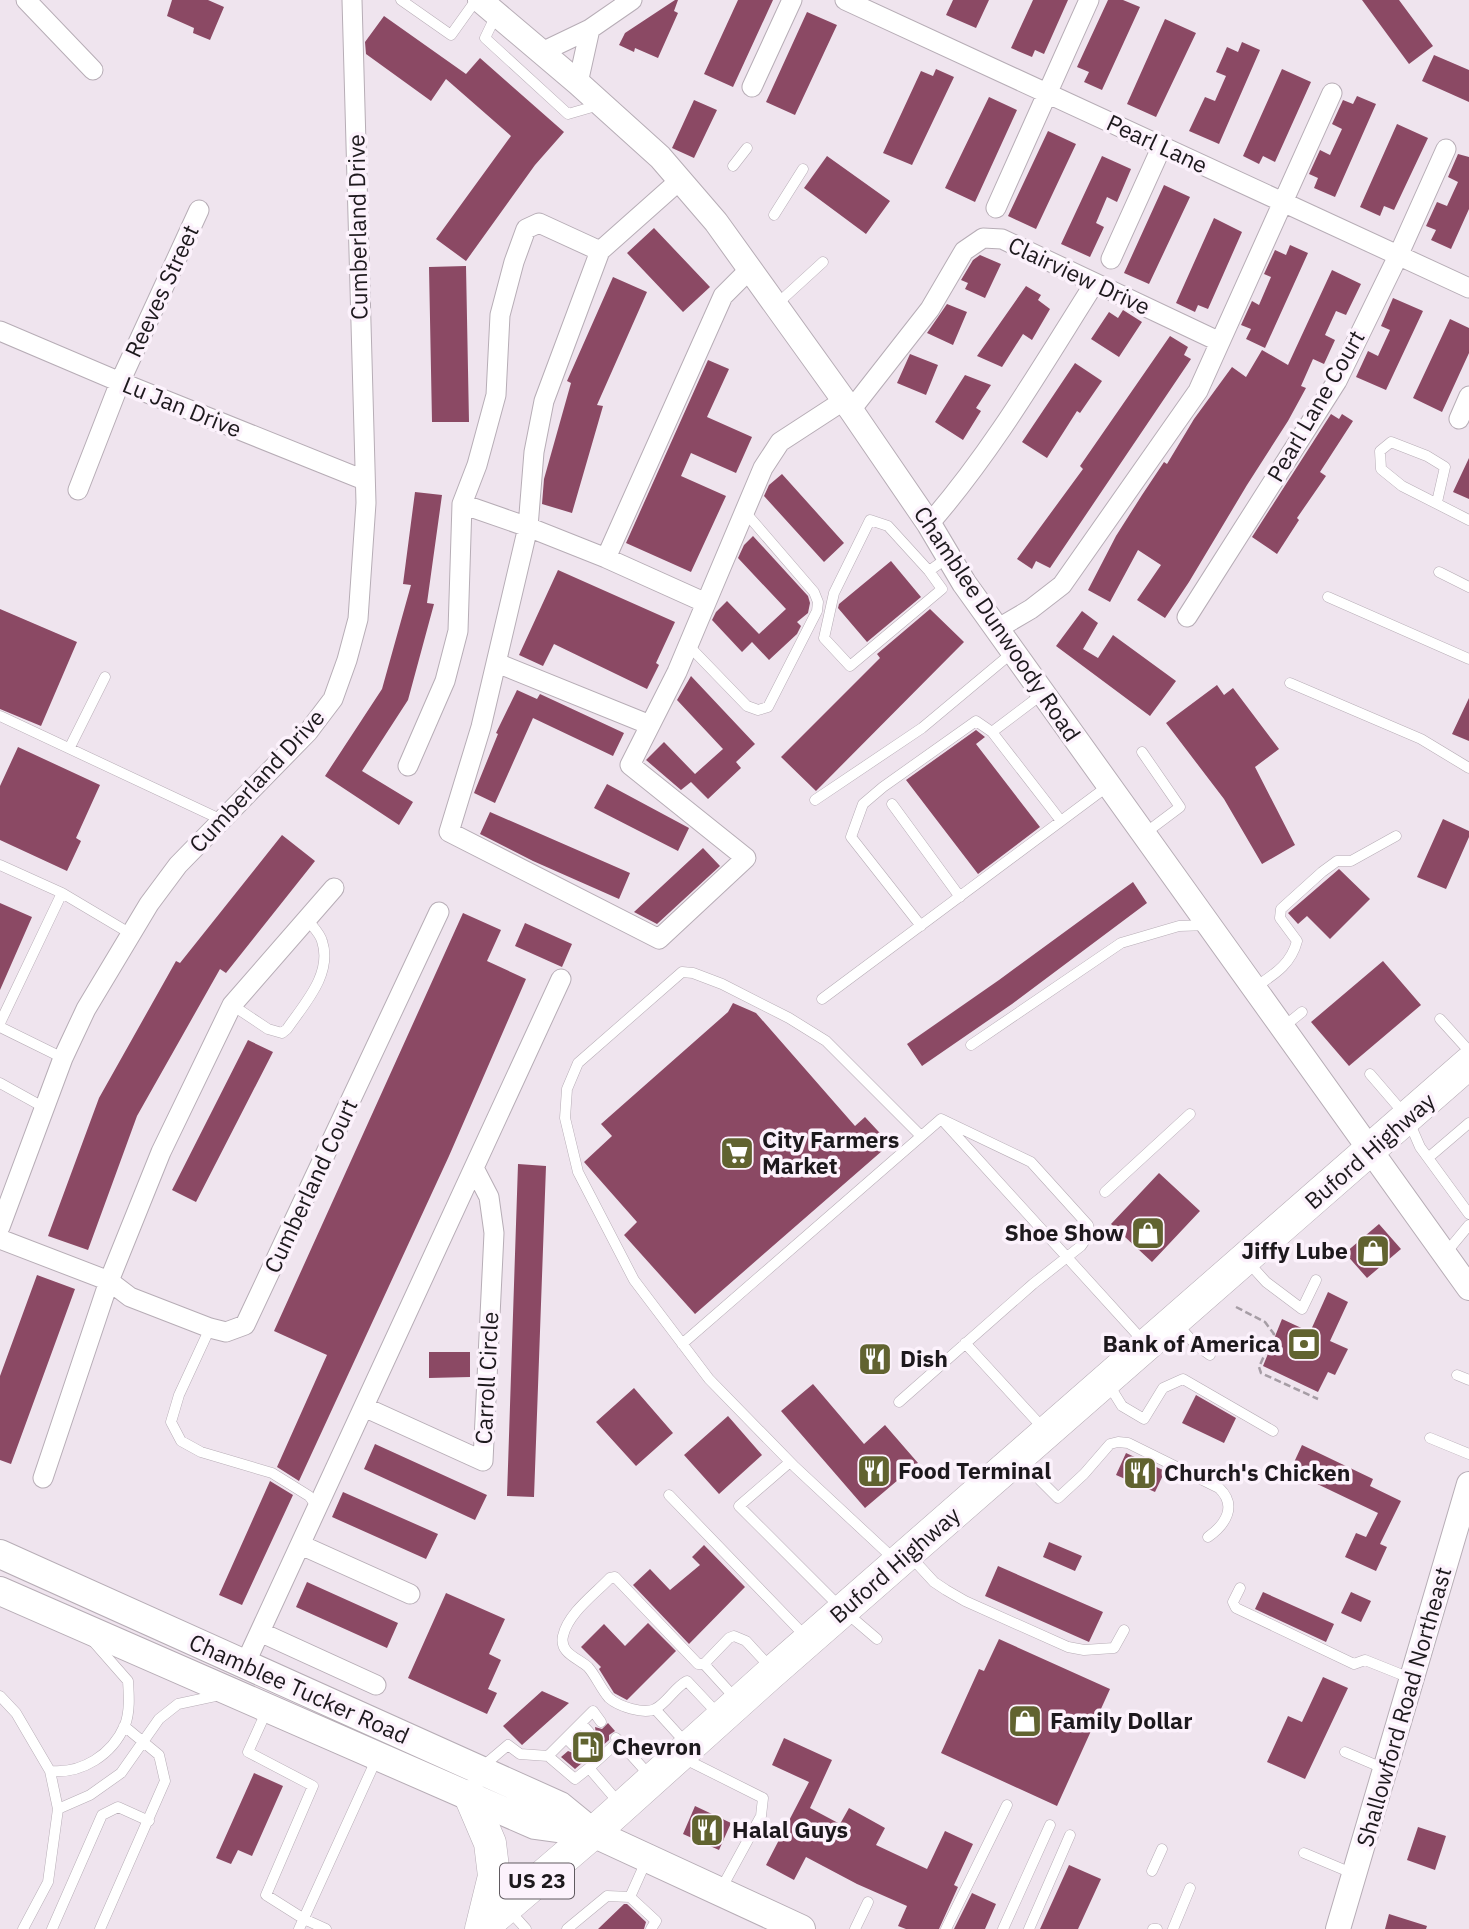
<svg xmlns="http://www.w3.org/2000/svg" width="1469" height="1929" font-family="'IBM Plex Sans',sans-serif">
<style>
.building{fill:#8b4964}
.lines{fill:none;stroke-linecap:round;stroke-linejoin:round}
.service-casing{stroke:#b7adb6;stroke-width:11}
.minor-casing{stroke:#b7adb6;stroke-width:21}
.tertiary-casing{stroke:#b7adb6;stroke-width:26}
.secondary-casing{stroke:#b7adb6;stroke-width:30}
.primary-casing{stroke:#b7adb6;stroke-width:33}
.path{stroke:#a69da5;stroke-width:2.5;stroke-dasharray:7 3.5;stroke-linecap:butt}
.service{stroke:#fff;stroke-width:10}
.minor{stroke:#fff;stroke-width:19}
.tertiary{stroke:#fff;stroke-width:24}
.secondary{stroke:#fff;stroke-width:28}
.primary{stroke:#fff;stroke-width:32}
.labels{text-anchor:middle;stroke-width:7;stroke-linejoin:round;paint-order:stroke}
.shield{fill:#fcf2fc;stroke:#605a60;stroke-width:2}
.shield-label{font-size:21px;font-weight:bold;fill:#1d191d}
.street-label{font-size:23px;fill:#1d191d;stroke:#fcf2fc}
.poi-label{font-size:23px;font-weight:bold;fill:#1d191d;stroke:#fcf2fc;text-anchor:start}
</style>
<rect width="100%" height="100%" fill="#efe4ee"/>
<path class="building" d="M172,0H208L224,7L210,40L193,33L194,28L167,16Z
M675,0H678L674,11L678,13L658,58L635,48L634,52L619,45L625,33Z
M738,0H773L733,87L704,74Z
M953,0H989L976,28L946,15Z
M1033,0H1068L1044,54L1035,50L1032,57L1011,48Z
M1108,0H1123L1140,7L1102,90L1084,82L1089,72L1077,67Z
M1362,0H1399L1433,46L1409,64Z
M807,12L837,25L795,115L766,102Z
M384,16L466,74L480,58L564,132L535,165L466,261L436,239L511,136L446,79L431,101L366,54L365,42Z
M1165,19L1196,33L1156,117L1127,104Z
M1242,42L1260,50L1219,144L1189,131L1205,97L1215,101L1226,76L1216,72L1227,47L1238,52Z
M1434,55L1469,70V102L1422,81Z
M936,69L954,77L912,165L883,153L921,71L933,76Z
M1282,69L1311,82L1275,162L1263,156L1259,164L1243,156Z
M1357,96L1376,104L1335,197L1314,188L1318,178L1309,174L1320,150L1330,155L1342,129L1332,124L1343,100L1353,104Z
M989,97L1017,110L975,202L945,188Z
M694,100L717,110L694,158L672,148Z
M1397,124L1428,138L1394,210L1384,206L1380,216L1360,207Z
M1048,131L1076,144L1036,229L1008,216Z
M1458,154L1469,157V209L1451,249L1431,240L1436,230L1426,226L1437,202L1447,206L1458,182L1448,177Z
M827,156L890,201L866,234L804,188Z
M1102,156L1131,169L1117,202L1107,197L1096,223L1104,227L1090,257L1061,244Z
M1164,185L1190,197L1149,284L1124,273Z
M1214,218L1242,232L1208,309L1198,305L1195,312L1176,303Z
M654,228L710,287L683,312L627,253Z
M1290,245L1308,253L1265,348L1246,339L1251,329L1241,325L1252,301L1259,305L1271,277L1264,274L1275,250L1286,255Z
M980,255L1001,264L985,298L965,289L968,283L961,280L973,260Z
M466,266L469,422H432L429,267Z
M1332,270L1361,284L1346,315L1336,311L1325,335L1335,340L1324,364L1313,359L1301,386L1306,388L1288,421L1247,485L1189,582L1165,618L1137,600L1161,565L1138,550L1110,602L1088,590L1116,536L1142,495L1164,462L1167,464L1194,419L1232,367L1246,377L1262,350L1288,365Z
M613,277L647,292L597,405L603,406L572,513L542,504L544,479L571,383L567,381Z
M1026,286L1041,295L1038,300L1050,309L1032,340L1023,334L1002,367L977,356Z
M1393,298L1423,311L1386,390L1356,377L1368,351L1378,356L1390,330L1381,326Z
M947,304L967,312L953,345L927,333Z
M1123,310L1142,322L1119,357L1091,339L1109,312L1118,318Z
M1450,319L1469,328V353L1442,412L1413,398Z
M1170,336L1188,347L1184,355L1191,359L1050,568L1036,561L1032,569L1017,559L1083,469L1080,466Z
M910,354L938,365L926,395L897,383Z
M708,360L729,369L707,417L752,437L736,473L691,453L681,476L726,496L691,572L626,543Z
M1075,363L1102,381L1080,413L1077,411L1047,458L1022,442Z
M965,375L991,385L976,408L981,411L963,440L935,422Z
M1331,414L1339,419L1342,414L1353,421L1320,472L1326,476L1297,518L1299,520L1277,554L1252,537Z
M1469,458V499L1453,492Z
M782,474L844,543L824,562L764,496L769,485Z
M415,492L442,495L427,603L434,604L408,700L362,771L413,802L399,825L325,776L382,689L411,585L403,584Z
M753,536L808,596L810,603L808,613L797,622L801,626L797,634L769,660L752,642L742,652L712,620L716,612L727,601L759,634L786,609L738,558L744,545Z
M891,561L921,597L867,642L838,608L839,604Z
M558,570L675,622L656,663L659,665L647,689L554,644L543,666L519,655Z
M0,609L77,642L41,726L0,709Z
M930,609L964,642L816,791L781,757L880,658L877,654Z
M1082,611L1098,623L1083,649L1098,658L1113,635L1176,681L1150,716L1056,646Z
M691,676L755,744L736,762L741,768L708,799L691,782L681,790L646,760L664,742L695,774L723,749L677,700Z
M1217,685L1224,695L1233,688L1279,749L1255,767L1295,845L1262,864L1224,799L1166,723Z
M517,690L537,699L540,694L624,733L613,756L533,718L495,803L474,793L498,734L496,733Z
M1469,698V741L1452,734Z
M976,730L985,737L976,744L1040,827L978,874L906,780Z
M18,747L100,785L76,838L81,841L67,871L0,840V786Z
M607,784L689,828L678,851L594,808Z
M490,812L630,873L619,899L533,861L480,834Z
M1443,819L1469,831V837L1446,889L1417,877Z
M282,835L315,861L226,973L220,969L137,1116L88,1250L48,1236L99,1098L176,961L180,963Z
M703,848L720,866L657,924L634,912Z
M1339,869L1370,899L1330,939L1307,916L1298,924L1288,913Z
M1133,882L1147,903L1012,1004L922,1066L907,1044L999,980Z
M0,903L32,917L0,990Z
M463,913L501,930L487,961L526,979L449,1156L299,1481L277,1467L327,1355L274,1331Z
M525,923L572,944L562,967L515,946Z
M1383,961L1421,1005L1349,1066L1311,1022Z
M733,1003L756,1013L855,1126L865,1117L890,1144L695,1314L624,1235L637,1222L584,1162L612,1136L601,1124L728,1012Z
M248,1040L273,1052L196,1202L172,1190Z
M518,1164L546,1166L534,1497L507,1496Z
M1159,1173L1200,1211L1152,1262L1111,1224Z
M1379,1224L1401,1249L1367,1278L1345,1253Z
M37,1275L75,1289L11,1464L0,1460V1376Z
M1328,1292L1348,1302L1330,1341L1348,1349L1335,1375L1328,1372L1318,1392L1263,1366L1282,1319L1310,1332Z
M429,1352H470V1377L429,1378Z
M813,1384L864,1444L885,1425L918,1463L865,1508L781,1411Z
M634,1388L673,1433L636,1466L596,1422Z
M1196,1395L1236,1418L1224,1443L1182,1423Z
M728,1416L762,1455L719,1494L684,1455Z
M375,1444L487,1495L475,1520L364,1469Z
M1302,1445L1373,1479L1370,1486L1401,1501L1380,1544L1387,1547L1376,1571L1345,1557L1356,1533L1366,1537L1378,1513L1290,1471Z
M1126,1453L1165,1471L1155,1492L1116,1475Z
M270,1481L293,1495L242,1605L219,1595Z
M343,1492L438,1534L426,1559L332,1517Z
M1049,1542L1082,1556L1075,1571L1043,1557Z
M704,1545L745,1587L689,1644L633,1585L650,1569L670,1590L700,1565L692,1557Z
M998,1566L1103,1612L1089,1642L985,1596Z
M307,1582L398,1623L387,1648L296,1607Z
M1263,1592L1334,1624L1326,1642L1255,1609Z
M1351,1592L1371,1601L1361,1622L1341,1613Z
M446,1593L505,1619L489,1654L501,1660L488,1689L497,1693L487,1714L408,1678Z
M648,1623L676,1651L627,1700L614,1693L599,1669L601,1667L581,1647L604,1624L625,1646Z
M999,1639L1110,1689L1057,1806L941,1753L979,1669L984,1671Z
M1323,1677L1348,1688L1305,1779L1267,1762L1288,1716L1302,1722Z
M542,1691L569,1703L522,1745L503,1726Z
M608,1723L615,1731L609,1735V1740L575,1769L561,1757L568,1751L573,1753L579,1752L581,1747L579,1741L584,1737L593,1738L596,1734L595,1727L602,1729Z
M784,1738L832,1760L810,1808L840,1824L849,1808L885,1828L876,1845L927,1869L945,1831L973,1844L954,1885L958,1887L939,1929H906L898,1926L907,1906L857,1884L806,1857L794,1880L766,1865L809,1782L772,1765Z
M254,1773L283,1786L252,1856L238,1850L231,1864L216,1858Z
M695,1806L731,1823L719,1850L683,1834Z
M1418,1827L1446,1836L1435,1870L1407,1860Z
M1069,1865L1101,1879L1078,1929H1040Z
M972,1893L996,1904L985,1929H954Z
M624,1904H627L646,1922L644,1929H598Z
M1389,1914L1427,1926L1426,1929H1385Z"/>
<g class="lines">
<g class="service-casing">
<path id="service" d="M401,0L451,35L476,0
M496,15L485,38L568,114L599,105
M733,166L747,148
M774,215L803,169
M777,304L823,262
M1437,502L1445,467L1427,456L1391,442L1380,451L1381,469L1402,486L1469,520
M929,571L888,526L870,520L834,593L824,638L850,666L942,589L929,571L947,558
M1439,572L1469,587
M1328,597L1469,659
M688,645L747,706L758,710L768,707L817,611L818,602L814,592L745,512
M1290,683L1421,739L1469,768
M1041,695L992,732L1061,821
M0,716L222,820
M70,747L105,677
M1142,752L1180,807L1144,834
M815,800L922,728L1013,652
M892,804L960,897
M0,865L62,893L131,934
M921,926L851,837L863,804L883,787L976,721L992,732
M1254,988C1273,975 1291,965 1297,941L1280,918L1281,909L1322,872L1337,861H1351L1396,836
M822,999L1108,786
M232,1005L268,1029L282,1033L287,1029C304,1004 333,974 322,941C320,933 312,926 307,919
M1440,1019L1469,1051
M0,1023L62,893
M0,1027L63,1058
M1282,1028L1302,1012
M971,1045L1121,943L1179,926L1208,925
M1370,1074L1407,1117L1420,1147L1469,1214
M0,1083L45,1108
M945,1123L1144,1342
M1428,1158L1469,1123
M1105,1192L1190,1114
M1445,1254L1469,1225
M1248,1262L1266,1282L1302,1309L1316,1280
M1177,1324L1195,1344L1210,1355
M210,1328L179,1395L171,1422L181,1441L201,1452L272,1473L309,1496L318,1508
M965,1343L1043,1428
M682,1344L941,1119
M1457,1375L1469,1380
M1109,1385L1122,1406L1144,1419L1163,1388L1183,1379L1273,1431
M899,1402L1033,1284L1081,1246L1090,1233L1088,1225L1031,1162L941,1119
M1430,1438L1469,1454
M1024,1459L1040,1480L1058,1498L1084,1474L1110,1444L1118,1442L1128,1443L1219,1488C1238,1506 1225,1525 1208,1537
M790,1462L739,1506L843,1610L877,1639
M669,1495L806,1637
M911,1557L934,1582L946,1590L965,1601L1068,1647L1084,1650L1114,1648L1124,1630
M895,1560L795,1467L709,1379L634,1280L578,1172L565,1118L567,1089L578,1063L682,972L693,973L722,984L789,1018L826,1041L921,1136
M1240,1588L1233,1602L1236,1608L1354,1664L1365,1660L1410,1678
M704,1664L729,1638L734,1636L746,1641L770,1667
M0,1696L16,1713L50,1771L58,1809L48,1882L23,1929
M655,1709L685,1742
M267,1710L248,1752L313,1786L266,1895L304,1919L326,1929
M719,1715L687,1681C675,1687 667,1703 655,1709C644,1715 618,1706 609,1698C601,1689 596,1676 588,1667C578,1658 559,1653 563,1636C568,1613 595,1594 610,1578L615,1577L698,1664H704L735,1698
M581,1723L589,1732
M566,1738L574,1746
M616,1738L650,1776
M1345,1752L1385,1769
M548,1756L575,1779L589,1768
M685,1759L763,1798L761,1816L720,1891
M482,1767L508,1745L520,1754L548,1756L593,1711L601,1722
M50,1771C82,1774 112,1755 125,1725C130,1712 129,1696 128,1681L92,1640
M619,1803L589,1768L619,1741
M58,1809L90,1795L121,1773L159,1719L178,1704L220,1695
M1304,1853L1354,1874
M1152,1871L1162,1849
M630,1897L647,1859
M509,1910L526,1929
M52,1929L102,1815L118,1807L149,1821
M100,1929L165,1781L159,1755L124,1726
M299,1929L376,1760
M567,1929L607,1896L630,1897L656,1921L651,1929
M855,1929L868,1902
M946,1929L1007,1805
M1003,1929L1050,1825
M1029,1929L1070,1835
M1153,1929H1157
M1173,1929L1190,1888"/>
</g>
<g class="minor-casing">
<path id="minor" d="M26,0L93,70
M845,0L1469,288
M542,52L590,29L632,0
M578,83L590,29
M752,87L792,0
M996,208L1089,0
M1111,259L1162,146
M749,270L723,296L606,558L706,603L763,468L780,442L843,401
M0,331L120,382L364,480
M851,410L930,309L964,251L983,238L1002,239L1220,342
M1459,419L1469,396
M78,490L120,382L199,210
M462,504L528,527L534,452L544,401L600,251L680,180
M929,524C993,451 1042,366 1094,284
M606,558L528,527L481,727L449,832L659,939L746,858L630,765L677,672L706,603
M1187,617L1337,381L1398,256L1446,149
M997,629L1031,609L1062,585L1198,391L1332,93
M497,663L650,725
M408,766L445,681L458,631L462,504L477,465L496,395L500,315L514,262L526,229L539,223L600,251
M0,1227L63,1058L86,1009L149,904L178,865L308,732L333,699L347,660L358,619L366,503L352,0
M0,1239L109,1281L130,1297L210,1328L226,1332L245,1325L439,912
M364,1407L483,1461L494,1233L489,1197L474,1168
M43,1478L109,1281L161,1152L232,1005L334,888
M301,1545L410,1594
M260,1632L376,1685
M245,1664L561,979"/>
</g>
<g class="tertiary-casing">
<path id="tertiary" d="M480,0L578,83L660,157L716,222L851,410L929,524L964,583L1469,1288
M1338,1929L1469,1484"/>
</g>
<g class="secondary-casing">
<path id="secondary" d="M0,1554L560,1806L593,1833L801,1929
M0,1591L535,1825L593,1833"/>
</g>
<g class="primary-casing">
<path id="primary" d="M470,1796L490,1843L494,1876L481,1929
M481,1929L593,1833L770,1674L1469,1063"/>
</g>
<path class="path" d="M1236,1307L1265,1322L1274,1334L1259,1367L1261,1373L1318,1399"/>
<use href="#service" class="service"/>
<use href="#minor" class="minor"/>
<use href="#tertiary" class="tertiary"/>
<use href="#secondary" class="secondary"/>
<use href="#primary" class="primary"/>
</g>
<defs>
<g id="supermarket-square" transform="scale(1.75)"><rect x="-9" y="-9" width="18" height="18" rx="4" fill="#616330" stroke="#fcf2fc"/><path d="M-6-5.5h2.5l.6 2H6L4.5 2H-2.5L-4.4-4H-6ZM-1.5 3.2a1.3 1.3 0 1 0 .1 0ZM3 3.2a1.3 1.3 0 1 0 .1 0Z" fill="#fff"/></g>
<g id="shop-square" transform="scale(1.75)"><rect x="-9" y="-9" width="18" height="18" rx="4" fill="#616330" stroke="#fcf2fc"/><path d="M-5-2.5h2.3a2.7 3.5 0 0 1 5.4 0H5L5.5 6h-11ZM-1.5-2.5h3a1.5 2.3 0 0 0-3 0Z" fill="#fff"/></g>
<g id="bank-square" transform="scale(1.75)"><rect x="-9" y="-9" width="18" height="18" rx="4" fill="#616330" stroke="#fcf2fc"/><path d="M-6-4H6V4H-6ZM0-2.3a2.3 2.3 0 1 0 0 4.6a2.3 2.3 0 1 0 0-4.6Z" fill="#fff"/></g>
<g id="restaurant-square" transform="scale(1.75)"><rect x="-9" y="-9" width="18" height="18" rx="4" fill="#616330" stroke="#fcf2fc"/><path d="M-5-6h1v4h1v-4h1v4h1v-4h1v5L-1.5 .5V6h-2V.5L-5-1ZM5-6V6H3V1.5H1.5Q1.5-4 5-6Z" fill="#fff"/></g>
<g id="fuel-square" transform="scale(1.75)"><rect x="-9" y="-9" width="18" height="18" rx="4" fill="#616330" stroke="#fcf2fc"/><path d="M-5.5-6h7V0h2V4h1.3V-2.5L3-4.5l.8-.8L6-3V5H2.5V1h-1V6h-7ZM-4.2-4.7v3.2H.2V-4.7Z" fill="#fff"/></g>
</defs>
<g fill-rule="evenodd">
<use href="#supermarket-square" x="737" y="1153"/>
<use href="#shop-square" x="1148" y="1233"/>
<use href="#shop-square" x="1373" y="1251"/>
<use href="#bank-square" x="1304" y="1344"/>
<use href="#restaurant-square" x="875" y="1359"/>
<use href="#restaurant-square" x="874" y="1471"/>
<use href="#restaurant-square" x="1140" y="1473"/>
<use href="#shop-square" x="1025" y="1721"/>
<use href="#fuel-square" x="588" y="1747"/>
<use href="#restaurant-square" x="707" y="1830"/>
</g>
<g class="labels">
<rect class="shield" x="500" y="1863.5" width="74" height="35" rx="5"/>
<g class="shield-label">
<text x="537" y="1888">US 23</text>
</g>
<g class="street-label">
<text transform="translate(1157 144) rotate(25)" y="8">Pearl Lane</text>
<text transform="translate(358 227) rotate(-91)" y="8">Cumberland Drive</text>
<text transform="translate(1079 276) rotate(25)" y="8">Clairview Drive</text>
<text transform="translate(162 291) rotate(-65)" y="8">Reeves Street</text>
<text transform="translate(1316 406) rotate(-60)" y="8">Pearl Lane Court</text>
<text transform="translate(182 407) rotate(22)" y="8">Lu Jan Drive</text>
<text transform="translate(997 624) rotate(56)" y="8">Chamblee Dunwoody Road</text>
<text transform="translate(257 781) rotate(-47)" y="8">Cumberland Drive</text>
<text transform="translate(1370 1151) rotate(-41)" y="8">Buford Highway</text>
<text transform="translate(311 1186) rotate(-65)" y="8">Cumberland Court</text>
<text transform="translate(487 1378) rotate(-87)" y="8">Carroll Circle</text>
<text transform="translate(895 1565) rotate(-41)" y="8">Buford Highway</text>
<text transform="translate(299 1689) rotate(24)" y="8">Chamblee Tucker Road</text>
<text transform="translate(1404 1707) rotate(-74)" y="8">Shallowford Road Northeast</text>
</g>
<g class="poi-label">
<text x="762" y="1148">City Farmers<tspan x="762" dy="26">Market</tspan></text>
<text x="1124" y="1241" text-anchor="end">Shoe Show</text>
<text x="1348" y="1259" text-anchor="end">Jiffy Lube</text>
<text x="1280" y="1352" text-anchor="end">Bank of America</text>
<text x="900" y="1367">Dish</text>
<text x="898" y="1479">Food Terminal</text>
<text x="1164" y="1481">Church's Chicken</text>
<text x="1050" y="1729">Family Dollar</text>
<text x="612" y="1755">Chevron</text>
<text x="732" y="1838">Halal Guys</text>
</g>
</g>
</svg>
